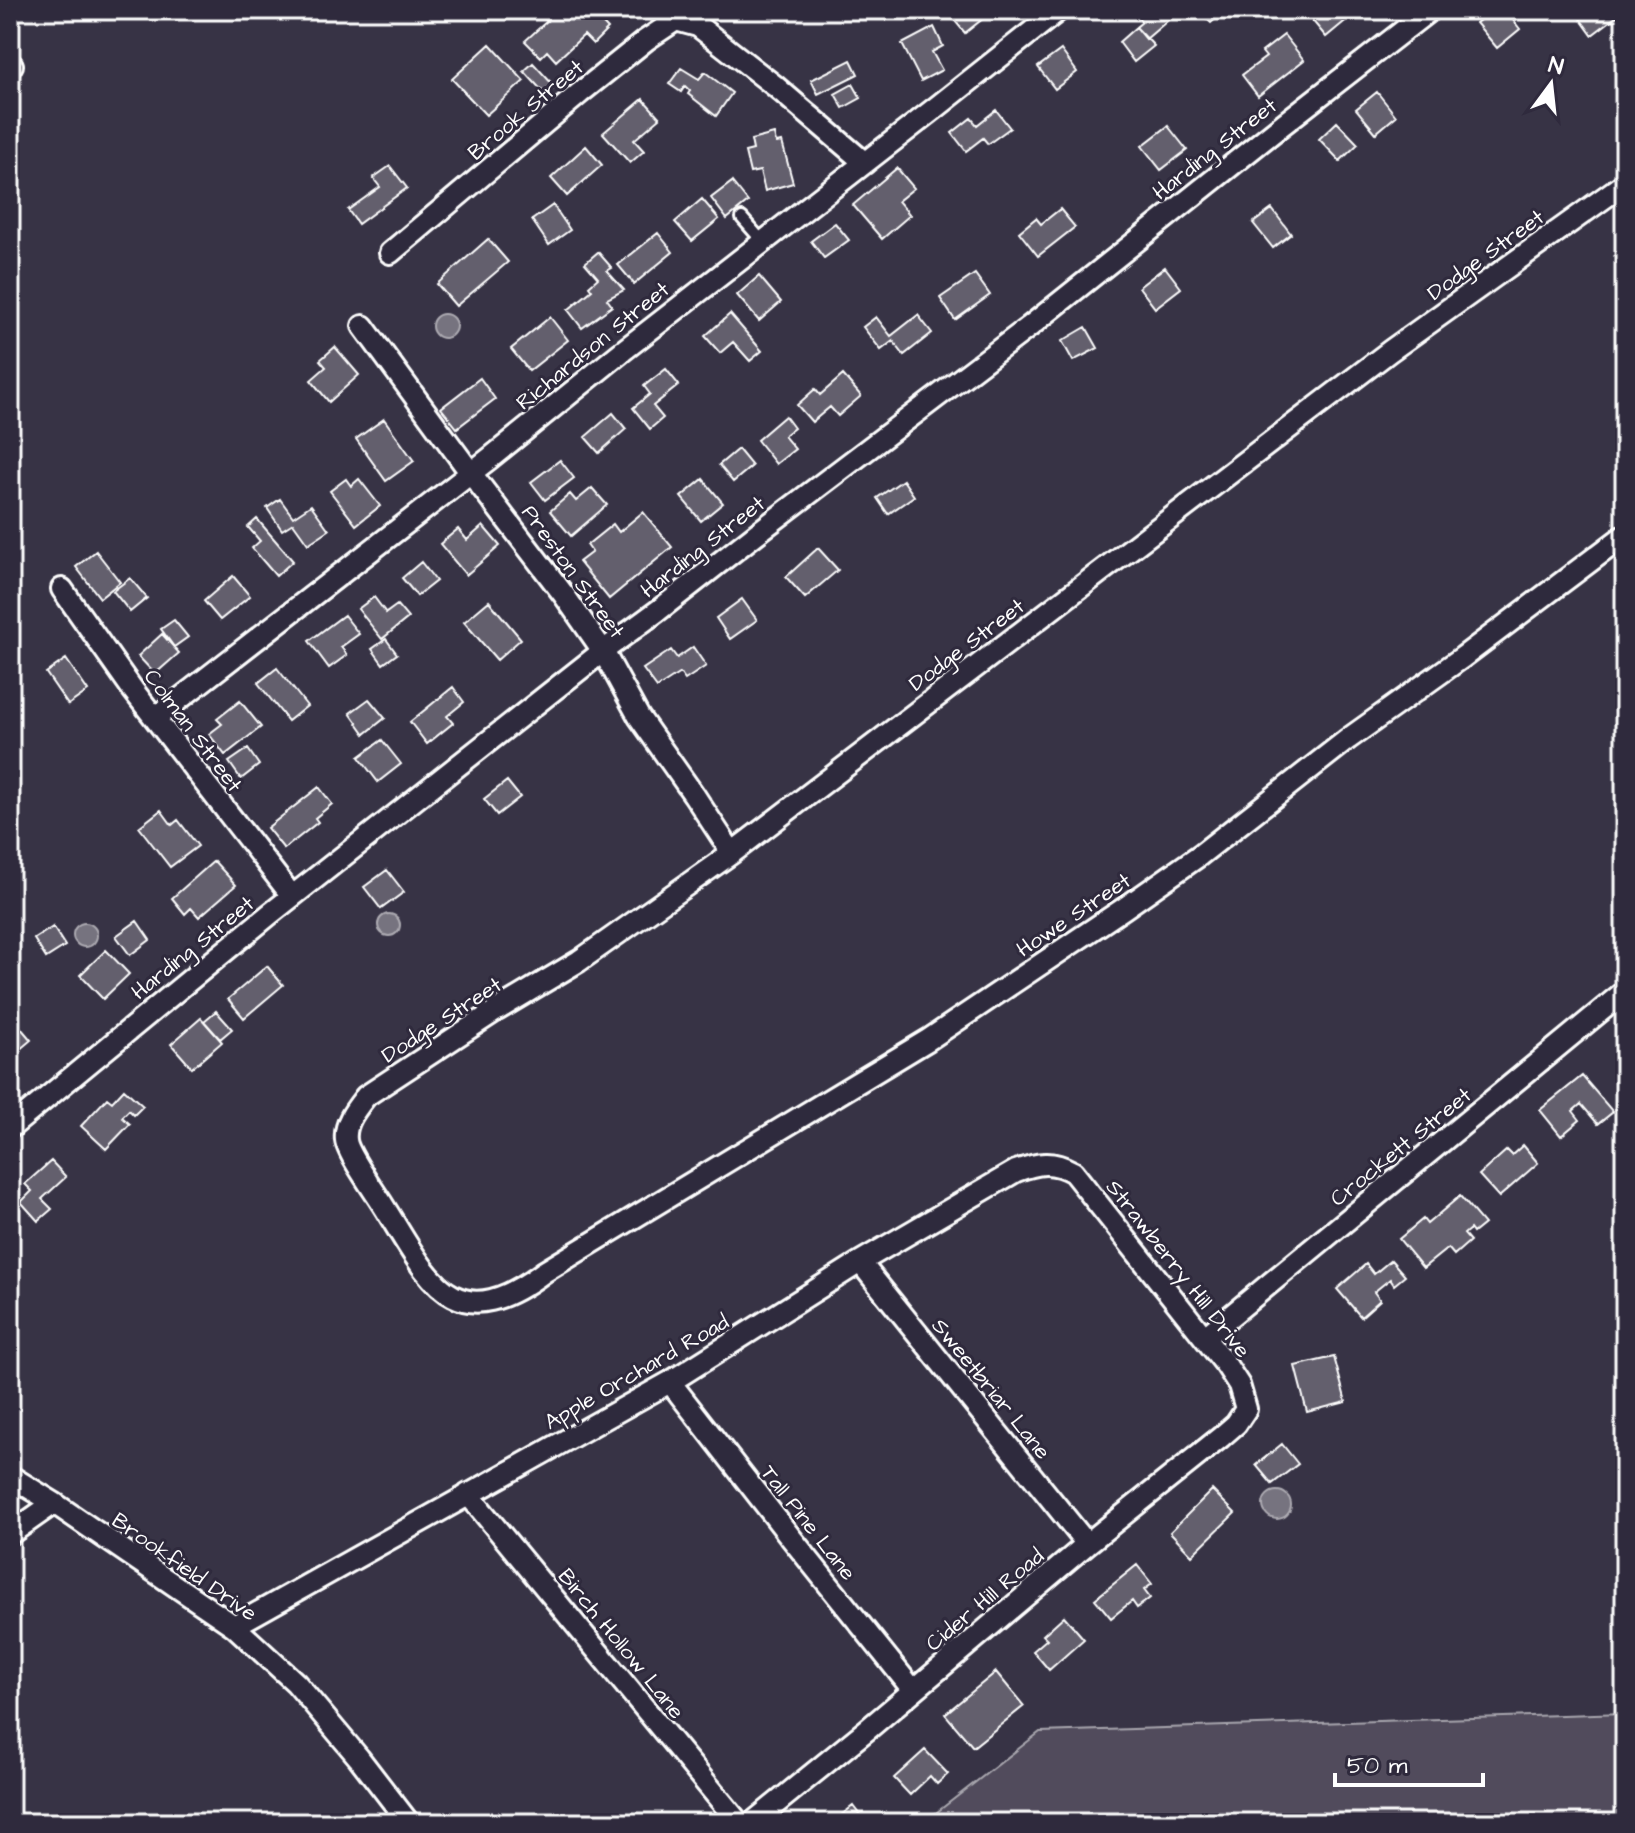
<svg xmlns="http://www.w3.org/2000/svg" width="1635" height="1833" font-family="'Architects Daughter',sans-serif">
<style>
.green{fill:#514c5c;stroke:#a8a6ae;stroke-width:2}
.water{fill:#76737f;stroke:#adabb2;stroke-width:2}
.building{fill:#635f6d;stroke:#fff;stroke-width:2}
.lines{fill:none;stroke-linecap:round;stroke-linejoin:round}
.service-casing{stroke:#fff;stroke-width:16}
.minor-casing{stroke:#fff;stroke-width:26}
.service{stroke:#2f2a3d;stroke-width:10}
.minor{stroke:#2f2a3d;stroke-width:20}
.labels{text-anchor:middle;stroke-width:6;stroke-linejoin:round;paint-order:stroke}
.street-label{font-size:22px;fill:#fff;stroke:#2f2a3d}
</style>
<rect width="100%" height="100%" fill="#373345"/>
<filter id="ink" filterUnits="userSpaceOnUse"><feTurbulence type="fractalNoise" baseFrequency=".0125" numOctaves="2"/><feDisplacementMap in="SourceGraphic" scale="16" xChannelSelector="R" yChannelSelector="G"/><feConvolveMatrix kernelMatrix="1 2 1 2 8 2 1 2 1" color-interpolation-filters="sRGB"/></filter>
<g filter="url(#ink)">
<path class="green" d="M1625,1713V1823H923L1040,1732Z"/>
<path class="water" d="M432 326a12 12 0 1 1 24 0a12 12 0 1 1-24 0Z
M378 925a11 11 0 1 1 22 0a11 11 0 1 1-22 0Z
M73 935a12 12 0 1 1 24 0a12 12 0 1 1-24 0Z
M1263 1505a14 14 0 1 1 28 0a14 14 0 1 1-28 0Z"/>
<path class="building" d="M547,10H590L608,29L593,44L584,35L556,61L547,51L541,57L525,41L547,21L541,15Z
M946,10H980L985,17L965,33Z
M1140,10H1180L1146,39L1136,27L1142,22L1135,14Z
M1197,10H1215L1220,15L1211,23Z
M1322,10H1342L1349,18L1326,37L1311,19Z
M1493,10H1505L1520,29L1497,48L1476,23Z
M1580,10H1625L1592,35L1576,13Z
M934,27L943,46L932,52L942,70L921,81L902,44Z
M1136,27L1154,46L1134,62L1119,42Z
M1284,35L1304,60L1258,96L1242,75L1266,57L1262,52Z
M490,44L524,81L486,115L452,79Z
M1061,50L1077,72L1055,89L1038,67Z
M851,60L858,74L818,94L811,80Z
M533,63L555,87L546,95L524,71Z
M681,68L699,79L705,72L732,93L716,116L688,94L690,91L685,86L681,92L669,84Z
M853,84L861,98L843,108L835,94Z
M1377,92L1396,116L1376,133L1356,109Z
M643,99L660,118L634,140L644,151L630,163L603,133Z
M996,110L1010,128L988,144L983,138L966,151L952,133L971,118L977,125Z
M1337,122L1358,144L1340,161L1319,139Z
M1168,126L1187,150L1161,170L1142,146Z
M774,134L776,143L782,142L793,183L765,191L760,171L750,173L745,152L753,150L751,140Z
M586,146L602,165L567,196L551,178Z
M390,166L407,188L358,224L348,210L380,187L373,178Z
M897,168L914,188L898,201L910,215L882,239L853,205Z
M732,182L748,202L727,219L711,198Z
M702,199L719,219L692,241L675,222Z
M553,205L570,230L549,245L532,220Z
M1060,209L1075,227L1038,256L1019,232L1036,218L1041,224Z
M1272,209L1291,234L1273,248L1253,223Z
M835,223L849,240L824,258L811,241Z
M658,233L673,252L634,284L618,265Z
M488,239L508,262L456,306L437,284Z
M598,252L612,268L607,271L624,290L607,299L612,306L582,328L568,310L592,290L589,286L598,278L585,263Z
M1165,267L1181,288L1155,308L1139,287Z
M975,274L990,295L955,320L940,298Z
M759,276L781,302L759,321L737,295Z
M730,314L762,351L750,361L733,342L720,353L705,336Z
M918,315L932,333L904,355L893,341L881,350L863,327L876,317L891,336Z
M550,317L568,340L529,371L511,349Z
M1086,327L1098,348L1073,361L1062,341Z
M335,347L359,375L329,402L311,380L326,367L320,360Z
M666,369L679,385L653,406L663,418L650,429L633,408L650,394L644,386Z
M843,375L861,396L838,416L830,407L812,422L797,405L815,389L820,395Z
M480,378L495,399L457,428L441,408Z
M613,413L626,429L599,453L585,437Z
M785,416L794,428L784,436L795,449L776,464L757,440Z
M384,419L414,461L386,481L356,439Z
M738,449L752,466L733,482L719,465Z
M560,460L574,478L545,500L531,482Z
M346,479L351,486L359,479L380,506L356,525L330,491Z
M703,479L723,503L701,521L681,497Z
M903,480L914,496L888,514L877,498Z
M592,488L607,505L571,536L550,511L570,494L576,501Z
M280,499L293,517L311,505L329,530L308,544L293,523L282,530L267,508Z
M643,512L672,547L609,599L579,562L592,552L587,545L613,524L619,532Z
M257,519L293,561L276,576L252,548L260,541L248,527Z
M483,526L500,546L466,575L440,544L458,529L467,540Z
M818,548L838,570L805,598L786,577Z
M96,551L120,582L100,598L76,567Z
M421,562L436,581L417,596L402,578Z
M233,576L250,596L220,620L204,601Z
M130,578L147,598L130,612L113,591Z
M374,597L386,613L397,605L408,618L382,639L358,609Z
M742,599L757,620L730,639L716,618Z
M489,601L521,639L497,660L464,622Z
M344,615L359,634L341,647L347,655L329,668L309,641Z
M174,620L188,637L174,647L161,629Z
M162,634L179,653L155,674L138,656Z
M386,639L397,654L383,664L372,649Z
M693,647L706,666L685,680L680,673L657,688L643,669L671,650L677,658Z
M66,659L88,691L68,705L46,673Z
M277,668L307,706L288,721L258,683Z
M453,687L464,702L447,716L453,723L427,744L410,722Z
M369,699L385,718L365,734L350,713Z
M240,701L261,727L225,755L209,734L222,724L217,719Z
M382,740L401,764L378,782L359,757Z
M248,749L259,765L241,779L229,762Z
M507,781L520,797L497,815L484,799Z
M319,787L332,804L315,818L318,822L284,849L267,828Z
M161,810L172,825L178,820L198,846L170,867L139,827Z
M214,861L236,885L199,917L191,908L185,914L172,898Z
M387,870L404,892L381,909L364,887Z
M137,921L150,940L130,955L116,936Z
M53,927L65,946L46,958L34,939Z
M106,950L129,974L103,999L80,975Z
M267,966L283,985L244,1018L228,999Z
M216,1011L232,1029L220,1039L204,1021Z
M201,1018L222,1042L192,1068L171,1044Z
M15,1021L31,1040L12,1056L10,1053V1026Z
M1582,1076L1613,1112L1598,1124L1581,1104L1573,1111L1580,1120L1561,1136L1540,1110Z
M124,1089L143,1106L134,1115L129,1110L122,1117L130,1124L106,1149L81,1126L107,1098L112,1102Z
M1523,1145L1538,1163L1499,1197L1479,1175L1507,1150L1512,1155Z
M51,1161L66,1177L42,1199L52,1209L38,1221L21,1202L32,1191L25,1184Z
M1460,1196L1484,1224L1473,1233L1470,1229L1464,1234L1470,1241L1454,1255L1448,1248L1423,1268L1399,1239L1423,1219L1427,1224Z
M1391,1260L1405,1276L1394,1285L1390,1279L1374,1292L1380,1300L1361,1317L1337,1289L1366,1264L1374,1274Z
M1334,1357L1346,1402L1307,1412L1295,1366Z
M1282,1444L1298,1464L1272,1484L1256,1465Z
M1212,1490L1235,1513L1192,1555L1170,1532Z
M1137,1565L1152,1584L1144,1590L1150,1598L1137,1608L1132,1601L1111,1618L1095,1599Z
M1064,1616L1084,1639L1049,1670L1033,1651L1047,1639L1043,1635Z
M996,1672L1024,1706L973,1747L945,1714Z
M925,1750L948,1774L937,1784L930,1776L910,1795L894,1778Z
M853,1806L866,1823H831Z"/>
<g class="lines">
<g class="service-casing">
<path id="service" d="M742,218L763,242"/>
</g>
<g class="minor-casing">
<path id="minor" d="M10,68L12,65
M1625,183L1390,351L732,853L579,961L497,1010L366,1096C356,1109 344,1123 346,1140C347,1153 375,1192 383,1205C429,1278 452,1341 544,1272L928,1040L1123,909L1200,855L1348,739L1463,657L1625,535
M390,253L580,93L646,40L676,20L698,26L775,86L865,163
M363,326L470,472L564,595L603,651L639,717L694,795L732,853
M62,589L133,690L292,896
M155,718L489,459L624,350L938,106L1059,10
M10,1128L270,914L603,651L659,610L756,534L1029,327L1282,125L1430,10
M860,1262L1087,1544
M1205,1337L1625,991
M670,1382L792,1539L913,1690
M10,1476L54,1503L234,1626L296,1683L359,1758L409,1823
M468,1494L739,1823
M10,1534L54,1503
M234,1626L670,1382L860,1262L1016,1171C1038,1163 1052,1160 1073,1172L1226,1365L1239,1385L1246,1409L1236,1424L1221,1437L1087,1544L868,1729L752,1823"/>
</g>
<use href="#service" class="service"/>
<use href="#minor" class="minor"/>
</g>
</g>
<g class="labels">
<g class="street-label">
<text transform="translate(525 109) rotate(-40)" y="8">Brook Street</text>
<text transform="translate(1214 148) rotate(-38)" y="8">Harding Street</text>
<text transform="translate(1485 254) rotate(-36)" y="8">Dodge Street</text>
<text transform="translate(592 345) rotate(-39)" y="8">Richardson Street</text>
<text transform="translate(702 546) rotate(-38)" y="8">Harding Street</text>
<text transform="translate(574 571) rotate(54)" y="8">Preston Street</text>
<text transform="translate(966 644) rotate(-37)" y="8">Dodge Street</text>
<text transform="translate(194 730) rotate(53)" y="8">Colman Street</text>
<text transform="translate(1073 914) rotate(-34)" y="8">Howe Street</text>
<text transform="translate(192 947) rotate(-39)" y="8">Harding Street</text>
<text transform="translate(441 1019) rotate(-33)" y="8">Dodge Street</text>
<text transform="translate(1400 1146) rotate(-39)" y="8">Crockett Street</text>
<text transform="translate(1179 1268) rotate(52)" y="8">Strawberry Hill Drive</text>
<text transform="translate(636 1371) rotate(-30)" y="8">Apple Orchard Road</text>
<text transform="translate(992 1388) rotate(51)" y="8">Sweetbriar Lane</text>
<text transform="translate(809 1522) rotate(52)" y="8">Tall Pine Lane</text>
<text transform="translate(185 1566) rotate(35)" y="8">Brookfield Drive</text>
<text transform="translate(984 1599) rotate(-40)" y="8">Cider Hill Road</text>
<text transform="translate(622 1643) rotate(51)" y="8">Birch Hollow Lane</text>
</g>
</g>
<rect width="1635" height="1833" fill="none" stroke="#2f2a3d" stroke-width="40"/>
<rect x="20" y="20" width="1595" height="1793" fill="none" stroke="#fff" stroke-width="3" filter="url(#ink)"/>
<g transform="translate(1551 84) rotate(15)" stroke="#2f2a3d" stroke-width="6" paint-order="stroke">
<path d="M0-6L14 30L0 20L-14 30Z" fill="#ffffff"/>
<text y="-12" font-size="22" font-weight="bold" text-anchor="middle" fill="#ffffff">N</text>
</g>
<path d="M1335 1773v12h148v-12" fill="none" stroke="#ffffff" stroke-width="4"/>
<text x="1347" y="1773" font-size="24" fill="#ffffff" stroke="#2f2a3d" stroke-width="6" paint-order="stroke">50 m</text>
</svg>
